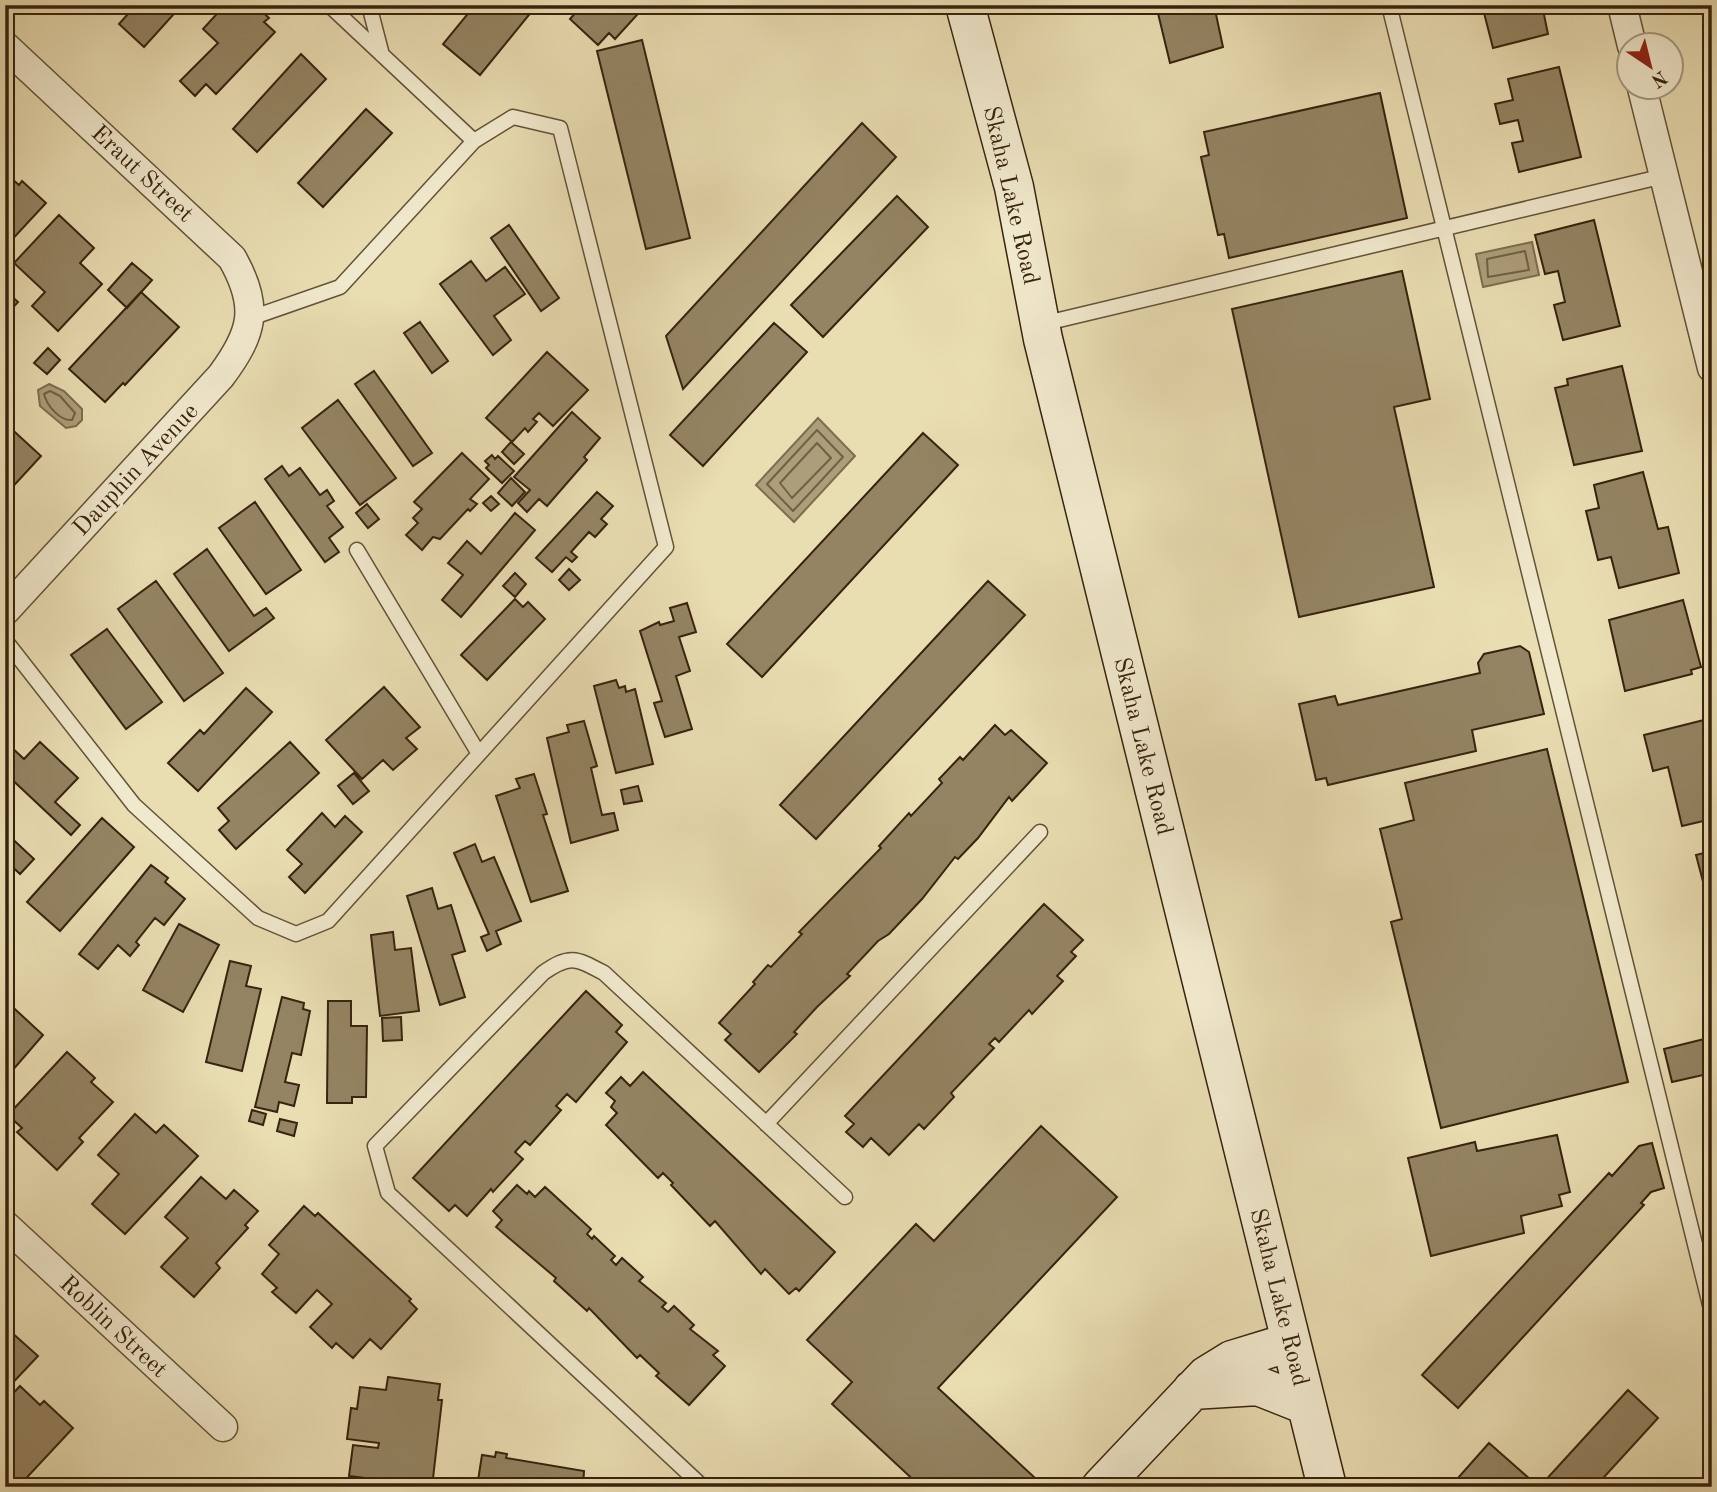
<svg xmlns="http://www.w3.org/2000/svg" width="1717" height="1492" font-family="'Old Standard TT',serif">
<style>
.water{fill:#ac9e7a;stroke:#7d6d4f;stroke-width:2}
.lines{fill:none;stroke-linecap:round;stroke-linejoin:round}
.shore{stroke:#726044;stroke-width:2}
.building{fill:#948463;stroke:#37230e;stroke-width:2}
.lane-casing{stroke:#645237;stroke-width:17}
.street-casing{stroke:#645237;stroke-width:31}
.secondary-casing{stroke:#37230e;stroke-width:41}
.lane{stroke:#f1e9cd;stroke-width:14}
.street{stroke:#f1e9cd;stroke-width:28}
.secondary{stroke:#f1e9cd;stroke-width:38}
.labels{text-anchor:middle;stroke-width:6;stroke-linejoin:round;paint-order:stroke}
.street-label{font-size:24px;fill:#37230e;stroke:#f1e9cd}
</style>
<rect width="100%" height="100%" fill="#e9ddb2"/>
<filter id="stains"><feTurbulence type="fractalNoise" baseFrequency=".00286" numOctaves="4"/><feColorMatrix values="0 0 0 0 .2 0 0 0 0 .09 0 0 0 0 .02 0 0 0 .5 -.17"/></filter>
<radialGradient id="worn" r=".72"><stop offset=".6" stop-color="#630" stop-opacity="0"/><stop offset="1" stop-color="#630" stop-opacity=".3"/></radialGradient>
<path class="water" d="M1532,242L1539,275L1483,287L1476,254Z
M49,384L64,391L82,409V420L76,426L66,428L40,406L38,390Z
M818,418L855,456L794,522L756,485Z"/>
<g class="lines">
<path class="shore" d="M1525,251L1529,270L1488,277L1487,259Z
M50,391L60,396L75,413L72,420C60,421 47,406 44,394Z
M817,430L843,457L793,511L767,484Z
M817,443L831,458L792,498L780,483Z"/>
</g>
<path class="building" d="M136,5H182L144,47L119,24Z
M225,5H255L269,18L264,22L275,32L216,94L206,84L195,96L180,81L218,43L203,29Z
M475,5H537L480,75L443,44Z
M582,5H646L615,39L609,33L598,45L570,19Z
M1156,5H1214L1223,47L1170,63Z
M1482,5H1542L1548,34L1493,48Z
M642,40L690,238L646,249L597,51Z
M301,54L326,79L257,152L233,129Z
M1559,67L1581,157L1519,172L1512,143L1523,141L1518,120L1500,124L1495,104L1513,100L1508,79Z
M1380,93L1407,218L1229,258L1224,234L1218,235L1201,157L1209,155L1204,132Z
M366,109L392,133L323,207L298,183Z
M862,123L896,157L683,389L666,336Z
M5,173L19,185L22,181L46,203L7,245Z
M897,196L928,227L823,337L791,305Z
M59,215L94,248L80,263L102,284L58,331L32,306L45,292L14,263Z
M1594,220L1620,326L1563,340L1554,305L1565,302L1558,271L1545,274L1535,235Z
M509,225L559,298L541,311L491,238Z
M471,261L486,281L505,267L525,294L494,316L511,340L493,355L440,284Z
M132,263L152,280L127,308L108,290Z
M1402,271L1430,399L1394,407L1434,587L1299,617L1232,309Z
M5,290L18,302L5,316Z
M141,292L179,327L125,385L123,383L105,402L69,369Z
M420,322L448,361L432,373L404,333Z
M774,323L807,352L703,466L670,435Z
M48,348L60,360L47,374L34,363Z
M547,352L588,390L553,426L539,413L533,419L537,422L528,432L525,428L512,442L486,418Z
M1622,366L1642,451L1574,465L1555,388L1568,385L1567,379Z
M374,371L432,453L413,466L355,384Z
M338,400L396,478L360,505L302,428Z
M572,412L600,438L584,457L587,460L547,506L539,499L527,512L518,503L530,490L514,477Z
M5,423L41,456L6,494L5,493Z
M923,433L958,465L762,677L727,644Z
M511,442L524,454L514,464L502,452Z
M462,453L489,479L470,499L477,504L470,511L468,509L440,539L433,537L422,550L406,535L418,523L413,518L422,509L414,502Z
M492,455L495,459L498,456L514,471L502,483L486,468L489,465L485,461Z
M282,466L289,476L300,468L320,495L327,490L334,501L327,506L343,527L329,538L339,552L325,562L265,479Z
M1643,472L1658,529L1668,527L1679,573L1619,588L1611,557L1598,560L1586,511L1599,508L1594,485Z
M511,478L525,492L512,506L498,493Z
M597,492L613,506L601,519L607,524L595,537L589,532L571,552L577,557L572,562L566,557L552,572L536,558Z
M491,496L499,504L491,511L483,503Z
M255,502L301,570L266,594L219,528Z
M367,504L379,519L368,528L356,513Z
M515,513L535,530L461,617L442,600L463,575L448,563L467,541L481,554Z
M207,549L254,616L266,608L274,618L229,651L174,574Z
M569,569L580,580L569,590L559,580Z
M515,573L526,584L515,597L503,586Z
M156,581L223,673L184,701L118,609Z
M988,581L1025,615L816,839L780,805Z
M515,599L523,607L528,602L545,619L487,680L461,655Z
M1683,600L1701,667L1691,670L1692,674L1625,691L1609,620Z
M687,603L696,632L679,637L690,671L676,676L692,729L665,737L654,703L662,701L640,631L659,622L660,625L674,621L670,608Z
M107,629L162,702L126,729L71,655Z
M1520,646L1529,652L1544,714L1472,730L1476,751L1328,785L1326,778L1316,780L1299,704L1335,696L1338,705L1480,673L1478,663L1484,654Z
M616,680L619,688L625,686L626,692L635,689L653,764L616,773L594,686Z
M384,687L420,727L406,738L417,749L393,770L383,760L362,779L326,740Z
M246,688L272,712L198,791L168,763L200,730L204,734Z
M1708,719L1712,736V819L1682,826L1668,767L1653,771L1644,735Z
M584,721L597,766L591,768L602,815L614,813L618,830L571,843L547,738L569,732L567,725Z
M995,725L1005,735L1011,730L1047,763L1012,801L1009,797L978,838L958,859L955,857L922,899L889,934L878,941L847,974L850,976L817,1007L794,1032L797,1034L759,1072L725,1040L731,1034L719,1023L755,984L753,982L768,965L771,967L802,934L799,932L881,848L879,846L909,813L911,816L942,783L939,779L960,757L963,760Z
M40,742L78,778L55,802L80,825L71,835L5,773V751L10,746L24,759Z
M290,742L319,773L236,849L219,830L229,821L218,808Z
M1547,749L1628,1082L1441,1128L1391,922L1402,919L1380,829L1414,820L1405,783Z
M354,773L369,791L353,804L338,786Z
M534,774L547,814L543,815L568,891L531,902L496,796L520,788L516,779Z
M638,786L642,801L624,804L621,790Z
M322,813L335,827L345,816L362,832L305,893L289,877L302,864L287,850Z
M102,818L134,847L60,931L27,902Z
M5,832L34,859L20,874L5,860Z
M475,844L482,862L494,857L521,921L496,931L501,944L487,951L481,937L489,934L454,853Z
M1712,851V916L1696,855Z
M151,865L168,878L165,882L185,899L164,925L155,918L136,942L139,945L130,956L118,945L98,969L79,954Z
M432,888L438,909L451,905L465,951L452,955L465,997L440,1005L407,896Z
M1044,904L1083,940L1071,952L1076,956L1057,976L1063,981L1032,1014L1029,1010L999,1042L995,1038L989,1044L994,1048L951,1093L954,1097L924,1129L919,1124L889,1155L871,1138L863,1147L846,1132L854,1124L845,1116Z
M179,924L219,945L183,1012L143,990Z
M393,932L395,950L411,948L419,1011L380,1016L371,935Z
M230,961L251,966L246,986L261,989L242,1071L206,1062Z
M586,991L622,1025L616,1032L627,1042L576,1102L567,1094L556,1106L561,1110L530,1145L525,1141L515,1152L523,1159L493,1192L491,1189L467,1216L455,1205L449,1211L413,1178Z
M282,997L304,1003L303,1009L310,1011L301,1055L292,1053L285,1082L299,1085L294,1106L279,1102L277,1112L255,1107Z
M5,1000L43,1035L5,1079Z
M328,1001H351V1026H367L366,1097H352V1103H327Z
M401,1017L402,1040L383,1041L382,1018Z
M1712,1037V1073L1672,1082L1664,1049Z
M67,1052L95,1078L91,1082L113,1102L79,1138L83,1142L57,1170L17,1132L22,1128L8,1115Z
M643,1072L835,1252L799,1291L796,1288L789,1294L765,1269L761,1274L715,1221L710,1226L671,1185L673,1183L663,1173L658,1178L606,1125L617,1113L611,1107L615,1101L606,1093L621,1077L630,1086Z
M252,1110L266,1114L263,1125L249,1121Z
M135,1114L156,1133L164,1125L198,1156L125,1234L92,1204L119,1174L98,1155Z
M280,1119L297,1123L294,1136L277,1131Z
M1041,1126L1117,1197L938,1388L1034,1477L1025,1487H921L832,1404L852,1382L807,1340L916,1224L934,1241Z
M1557,1135L1570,1192L1559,1195L1562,1206L1521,1216L1524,1233L1431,1256L1408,1158L1475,1142L1477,1151Z
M1652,1143L1664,1188L1651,1192L1641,1203L1644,1205L1458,1408L1422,1375L1609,1173L1612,1176L1639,1146Z
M201,1177L226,1199L234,1190L258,1211L245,1225L248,1228L216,1263L220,1268L194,1297L161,1267L188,1238L165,1217Z
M517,1185L527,1194L529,1191L535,1197L545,1187L591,1229L587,1234L592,1239L594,1236L615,1256L611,1260L616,1265L622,1258L643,1277L639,1281L666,1303L662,1307L668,1312L674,1306L694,1325L690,1329L718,1351L713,1355L725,1366L689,1405L656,1376L659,1373L640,1355L637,1358L589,1308L587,1311L554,1281L556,1278L496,1227L502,1220L493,1211Z
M304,1206L315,1216L318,1213L411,1299L409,1301L417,1309L381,1349L370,1339L353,1358L336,1343L332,1348L310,1327L332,1304L317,1290L296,1313L272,1292L277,1288L262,1274L279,1254L269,1245Z
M10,1331L38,1356L5,1391V1337Z
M388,1377L440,1384L438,1400H442L432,1487H373L374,1479L349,1476L353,1445L378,1448L379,1443L347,1439L351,1408L357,1409L360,1387L386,1390Z
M20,1386L40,1405L44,1401L73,1428L18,1487H5V1402Z
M1628,1390L1658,1418L1595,1487H1545L1542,1484Z
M1489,1443L1539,1487H1450Z
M496,1452L507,1454L506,1458L584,1471L583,1487H477L482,1455L495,1457Z"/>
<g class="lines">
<g class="lane-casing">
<path id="lane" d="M329,5L474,141
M369,5L382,55
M1389,5L1712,1313
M1042,324L1664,176
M357,550L479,754
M5,640L134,805L258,918L296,934L328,921L666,547L560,128L513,117L474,141L340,287L251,318
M766,1124L1040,832
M703,1487L388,1193L375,1146L543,973C570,954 576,958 604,973L845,1197"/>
</g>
<g class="street-casing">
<path id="street" d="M1622,5L1632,46
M5,46L232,258C260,307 253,333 221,376L5,611
M1642,88L1712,368
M5,1225L223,1427"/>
</g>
<g class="secondary-casing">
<path id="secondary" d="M965,5L1014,187L1043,339L1327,1487
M1192,1390L1258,1386L1306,1405
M1101,1487L1206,1376L1232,1360L1291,1342"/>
</g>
<use href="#lane" class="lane"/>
<use href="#street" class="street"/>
<use href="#secondary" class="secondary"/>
</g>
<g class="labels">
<g class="street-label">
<text transform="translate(143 173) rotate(43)" y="8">Eraut Street</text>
<text transform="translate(1012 195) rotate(77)" y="8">Skaha Lake Road</text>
<text transform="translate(135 469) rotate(-47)" y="8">Dauphin Avenue</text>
<text transform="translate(1144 746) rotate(76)" y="8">Skaha Lake Road</text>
<text transform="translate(1280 1297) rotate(76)" y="8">Skaha Lake Road</text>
<text transform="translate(114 1326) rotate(43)" y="8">Roblin Street</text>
</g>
</g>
<rect width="1717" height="1492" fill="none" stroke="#e9ddb2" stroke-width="28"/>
<rect x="7" y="7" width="1703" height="1478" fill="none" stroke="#37230e" stroke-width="3.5"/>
<rect x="14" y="14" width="1689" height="1464" fill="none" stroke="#37230e" stroke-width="2"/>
<g transform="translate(1650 66) rotate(145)"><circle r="33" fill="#f1e9cd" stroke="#a79a81" stroke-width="2"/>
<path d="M0-5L12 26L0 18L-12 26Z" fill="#8f2418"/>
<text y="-10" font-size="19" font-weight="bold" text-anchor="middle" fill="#37230e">N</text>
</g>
<rect width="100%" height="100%" filter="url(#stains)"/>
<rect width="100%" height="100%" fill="url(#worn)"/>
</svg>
